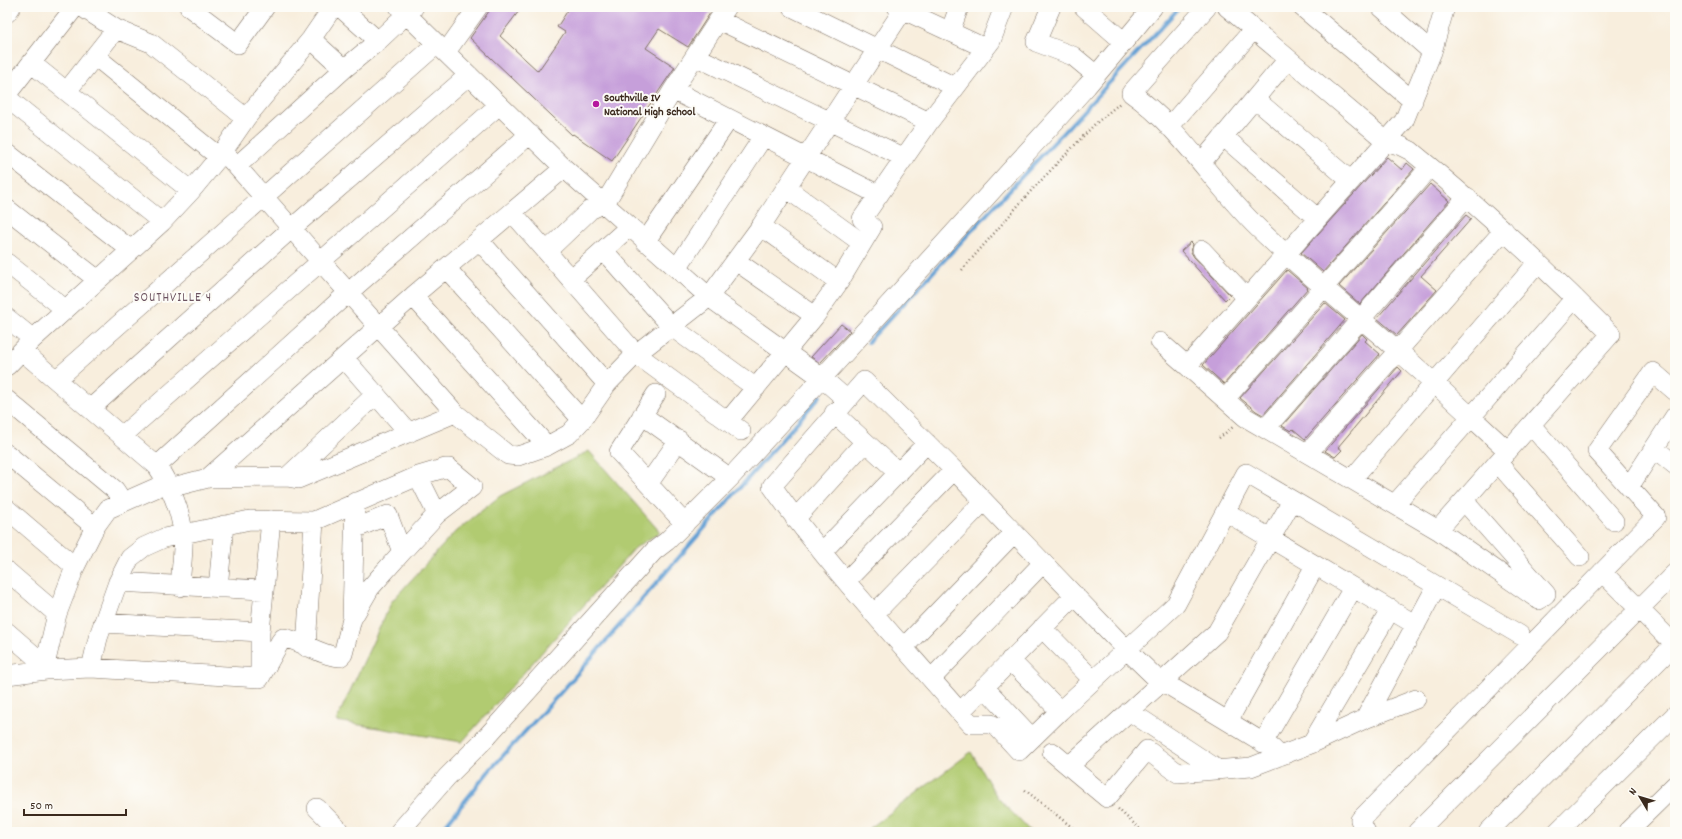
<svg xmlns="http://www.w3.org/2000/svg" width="1682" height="839" font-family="Dekko,sans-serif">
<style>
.green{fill:#b1cb71;stroke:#767a48}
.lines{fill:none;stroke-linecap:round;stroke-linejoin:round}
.stream{stroke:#63a0d4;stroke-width:4}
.building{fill:#c69fda}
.minor-casing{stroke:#7d6f61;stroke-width:20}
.path{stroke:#7d6f61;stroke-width:2.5;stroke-dasharray:1 3;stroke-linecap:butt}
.minor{stroke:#fff;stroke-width:19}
.poi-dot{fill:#b5179e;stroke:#fdfcf7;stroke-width:1.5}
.labels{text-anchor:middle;stroke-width:4;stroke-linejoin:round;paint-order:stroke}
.poi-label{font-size:12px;font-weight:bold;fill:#3b2a1e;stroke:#fdfcf7;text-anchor:start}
.neighbourhood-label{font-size:13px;letter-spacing:1px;fill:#6c5360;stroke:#fdfcf7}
</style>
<rect width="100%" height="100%" fill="#fdfcf7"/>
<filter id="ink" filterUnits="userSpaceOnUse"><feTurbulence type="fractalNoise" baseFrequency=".025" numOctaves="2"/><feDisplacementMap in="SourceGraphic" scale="8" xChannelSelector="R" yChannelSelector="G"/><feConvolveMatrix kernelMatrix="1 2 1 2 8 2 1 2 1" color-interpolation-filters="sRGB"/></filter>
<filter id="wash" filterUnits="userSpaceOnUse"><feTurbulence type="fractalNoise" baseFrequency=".012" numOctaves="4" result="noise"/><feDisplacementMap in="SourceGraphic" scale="16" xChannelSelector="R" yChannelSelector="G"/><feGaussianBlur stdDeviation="0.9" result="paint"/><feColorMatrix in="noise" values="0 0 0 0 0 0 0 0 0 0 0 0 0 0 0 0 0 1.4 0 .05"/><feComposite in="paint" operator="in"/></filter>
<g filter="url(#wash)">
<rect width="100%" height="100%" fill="#f8eedd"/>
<path class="green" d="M589,451L660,532L635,548L462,742L336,721L392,601L455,532L500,496Z
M971,752L997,797L1031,832H865Z"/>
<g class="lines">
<path class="stream" d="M868,342L1180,7
M440,832L489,771L563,690L820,396"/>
</g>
<g id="blocks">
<path class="building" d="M492,7H522L500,36L538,71L565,32L557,27L570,7H714L688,47L659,29L646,48L675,67L612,161L573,134L572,135L470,38Z
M1387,157L1402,170L1407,163L1414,169L1323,272L1301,253Z
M1430,184L1449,201L1360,304L1339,286Z
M1466,215L1471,219L1421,276L1437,290L1397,335L1377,318Z
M1191,242L1193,244L1191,252L1194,257L1230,295L1225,300L1181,251Z
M1287,270L1308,288L1224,384L1203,365Z
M1325,303L1345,320L1263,415L1256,411L1240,398Z
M841,324L850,331L820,363L811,357Z
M1362,334L1367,339L1365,341L1380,354L1305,439L1293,429L1291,431L1282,426Z
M1398,367L1402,371L1338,447L1342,450L1335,457L1325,451Z"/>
</g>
</g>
<g filter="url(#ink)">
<use href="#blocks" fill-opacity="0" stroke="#7d6f61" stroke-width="1"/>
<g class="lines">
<g class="minor-casing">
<path id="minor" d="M82,7L116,29L151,43L246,118
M189,7L238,44L265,7
M340,7L378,41
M399,7L564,168L709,297L822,378L847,400
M792,7L955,87
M897,7L985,48
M1051,7L1036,42L1073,56L1096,75
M1084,7L1124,42
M1207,7L1131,93C1180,127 1211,181 1253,223C1298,268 1348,307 1396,349C1434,382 1471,417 1508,451
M1227,7L1386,141L1401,146L1411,151C1481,208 1547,269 1611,334L1438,530
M1302,7L1413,101
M1381,7L1432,52
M7,13L11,7
M719,20L929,122
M950,32L959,7
M311,39L344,69
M446,52L478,7
M95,56L219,157
M695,56L905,158
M31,63L191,191
M673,90L879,195
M67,91L116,29
M7,94L75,7
M7,98L162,222
M1255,99L1351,181
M1169,127L1253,30
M1223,136L1317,218
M223,151L455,413L508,455L518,456L547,446L569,434L582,420L607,384L636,354L709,297L761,226L905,7
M7,153L131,250
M1201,163L1288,59
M237,166L344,69L378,41L414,7
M786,188L862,243
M7,209L98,280
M512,212L636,354L741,431
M761,226L839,282
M479,240L607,384
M645,242L729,119
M603,250L672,327L756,388
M1202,250L1247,298
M547,251L590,210L605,203L673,90L727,7
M736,261L815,316
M7,263L65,309
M446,268L582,420
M677,268L763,137
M571,279L629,227
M413,296L547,446
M7,318L33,339
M1160,342L1245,417L1438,530L1539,600L1546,594L1464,501
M22,351L157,466C170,485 181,511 183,534C184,551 181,569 180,587
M344,358L409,433
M7,366L33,339L162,222L191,191L219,157L246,118L311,39L333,7
M1187,366L1404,121L1432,52L1445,7
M56,380L437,44
M656,394L619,452L685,524
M1225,399L1430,167
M7,400L115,490L123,502
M90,409L292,228L469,75
M834,413L899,473
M642,415L730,478
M728,421L815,316L839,282L872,227L862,219L929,122L991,41L1004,7
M1531,425L1614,521
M1266,428L1467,197
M122,436L499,105
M1654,448L1675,465
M1308,453L1504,230
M7,454L95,527
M1498,463L1580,557
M157,466L349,292L530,134
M418,476L437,514
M287,477L376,394
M208,478L287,477L298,479L455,413
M1352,479L1538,262
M648,484L679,440
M1629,487L1675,416
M169,488L208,478L413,296L564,168
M1395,504L1575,298
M7,509L75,567
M1226,512L1416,625
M795,519L865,442
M354,529L388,515L402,552
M822,552L927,443
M7,571L57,614
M1602,572L1675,645
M847,580L954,470
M118,582L263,590
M218,588L224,525
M875,613L984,501
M103,623L260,632
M1042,628L1093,680
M7,632L45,665
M306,647L314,521
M904,647L1014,533
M1010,660L1060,711
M91,668L98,638L118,582L130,558L144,547L164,538L250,520L314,521L418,476L445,468H449L472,487L437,514L402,552L370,588L352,619
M46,670L45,665L57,614L75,567L95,527L108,509L167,483
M7,675L46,670L91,668L260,678L280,642L283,638C299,639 320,656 340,657L343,654L352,619L355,502
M260,676V632L271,520
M931,679L1043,563
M984,687L1032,738
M1129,711L1217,769
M960,712L1075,595
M1365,719L1436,587
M1228,721L1315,566
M1263,743L1353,588
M1311,744L1391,609
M1052,752L1107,798L1147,750L1178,773L1251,767L1311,744L1365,719L1416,699
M1280,756L1272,748L1155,677L1126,649L954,470L864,381L772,486C827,565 896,638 960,712L971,724H991L997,727L1019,751L1060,711L1176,604L1246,473L1520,635
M1069,766L1217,632L1292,501
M317,808L338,829L337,832
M399,832L447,777L480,744L654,551L667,541L730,478L822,378L1087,86L1153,7
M1366,832L1360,820L1656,517L1597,451L1653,372L1675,391
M1417,832L1675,573
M1488,832L1675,644
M1557,832L1675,715
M1627,832L1675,785"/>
</g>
<path class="path" d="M962,270L1030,192L1094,125L1120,103
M1219,438L1233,427
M1025,790L1078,832
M1118,809L1141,830L1139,832"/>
<use href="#minor" class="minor"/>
</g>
</g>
<circle class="poi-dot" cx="596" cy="104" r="4"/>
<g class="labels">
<g class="poi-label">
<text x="604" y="101">Southville IV<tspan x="604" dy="14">National High School</tspan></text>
</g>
<g class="neighbourhood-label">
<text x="173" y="301">SOUTHVILLE 4</text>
</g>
</g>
<rect width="1682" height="839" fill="none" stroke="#fdfcf7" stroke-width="24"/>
<g transform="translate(1640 797) rotate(308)" stroke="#fdfcf7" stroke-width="3" paint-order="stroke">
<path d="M0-3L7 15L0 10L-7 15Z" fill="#3b2a1e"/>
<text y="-6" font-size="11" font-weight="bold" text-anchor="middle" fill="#3b2a1e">N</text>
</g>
<path d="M24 809v6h102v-6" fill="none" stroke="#3b2a1e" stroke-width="2"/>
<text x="30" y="809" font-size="12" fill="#3b2a1e" stroke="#fdfcf7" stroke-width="3" paint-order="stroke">50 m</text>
</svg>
